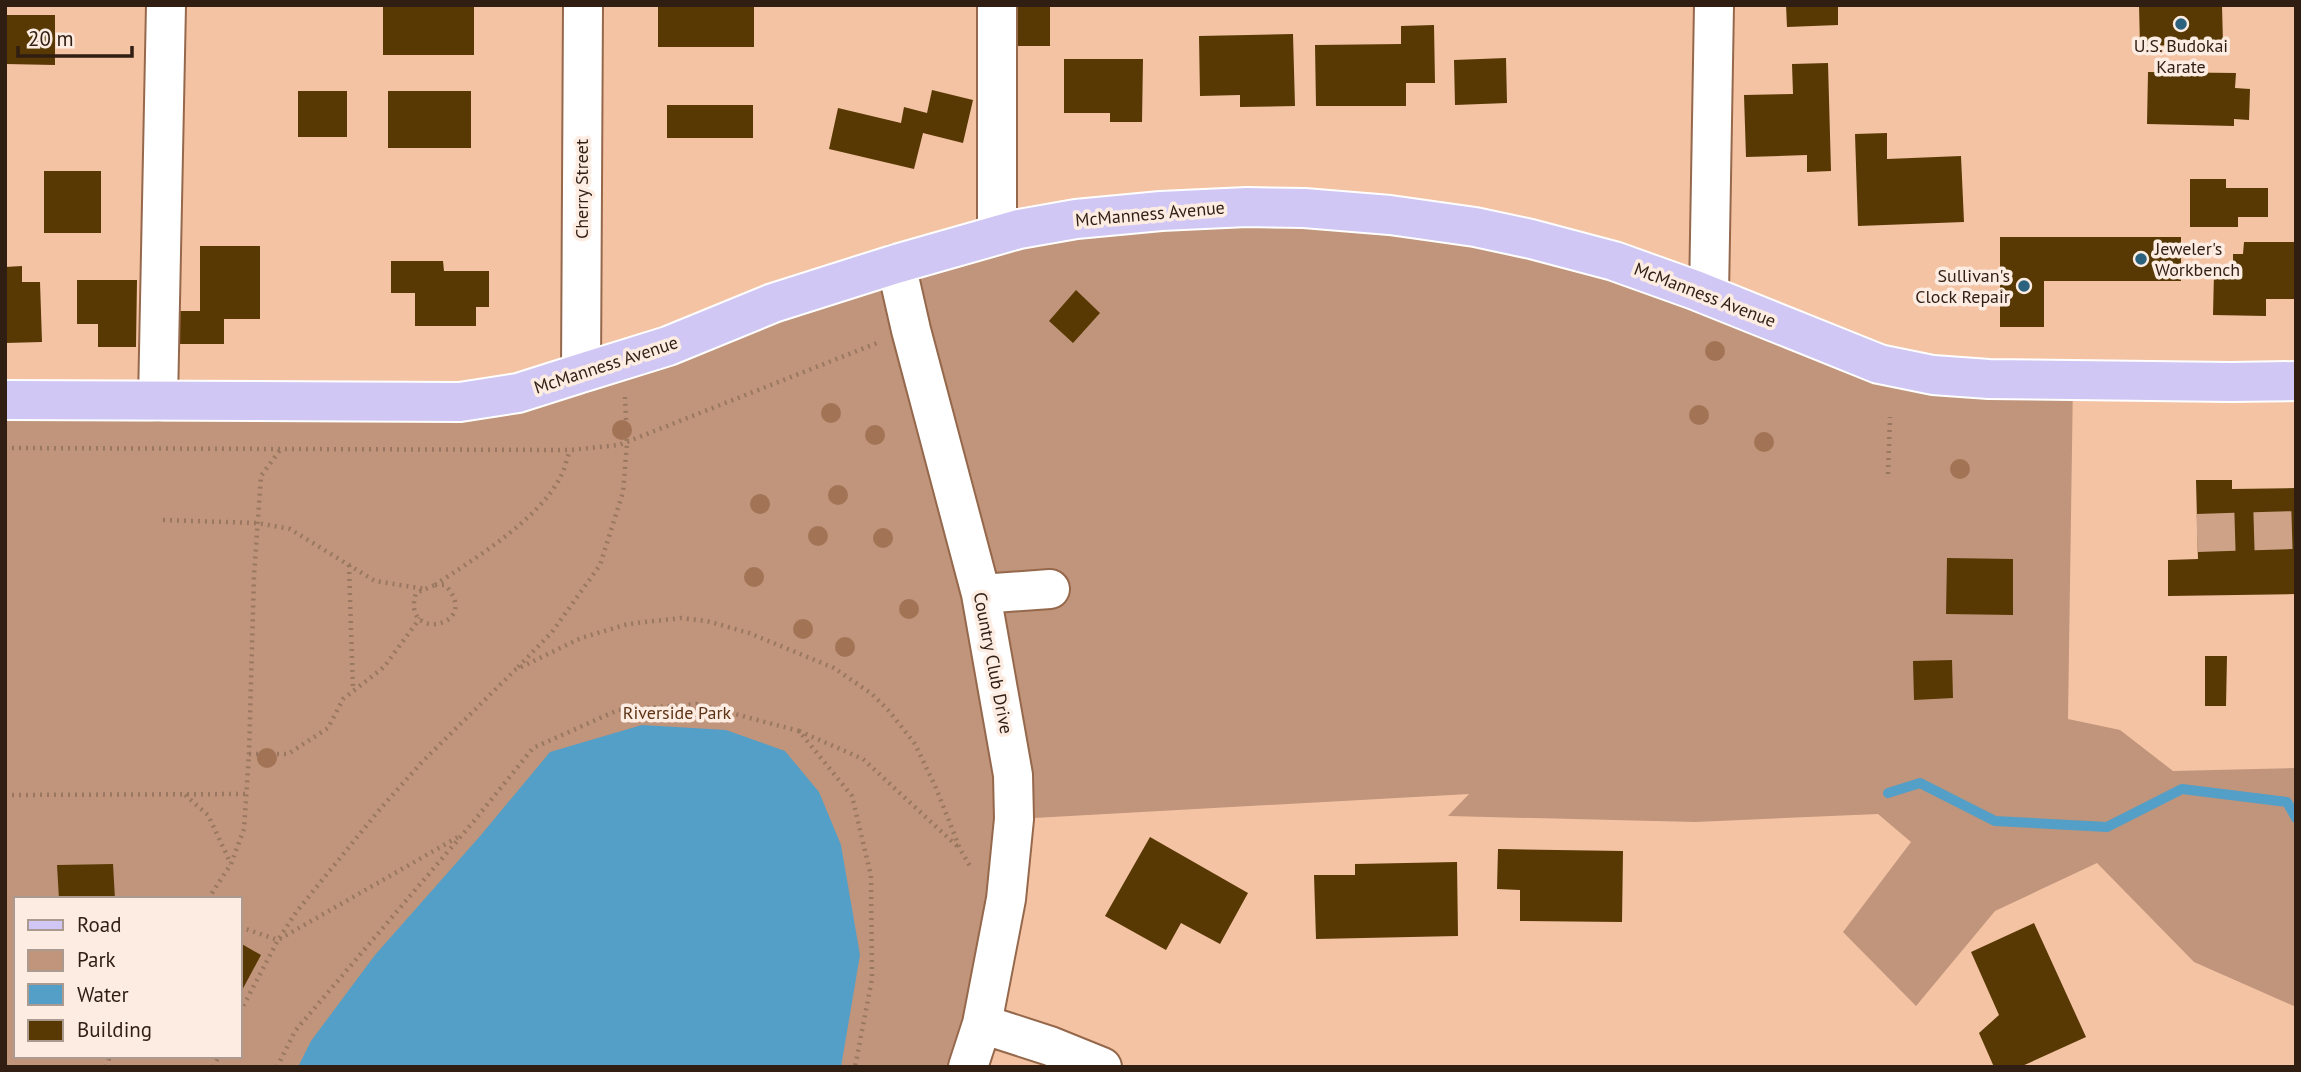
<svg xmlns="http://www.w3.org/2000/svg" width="2301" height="1072" font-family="'PT Sans',sans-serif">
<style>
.green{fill:#c0957b;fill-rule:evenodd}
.water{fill:#539fc7}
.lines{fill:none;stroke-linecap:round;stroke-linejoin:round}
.stream{stroke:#539fc7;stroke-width:10}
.building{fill:#583904}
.minor-tunnel{stroke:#cda287;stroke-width:38;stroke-dasharray:38 19;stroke-linecap:butt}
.minor-casing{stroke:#95684c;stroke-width:42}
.major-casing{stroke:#fff;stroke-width:42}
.path{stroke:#9a7761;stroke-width:4.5;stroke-dasharray:2 5;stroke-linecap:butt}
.minor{stroke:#fff;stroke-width:38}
.major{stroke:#d1c7f4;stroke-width:38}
.tree{fill:#a27455}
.poi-dot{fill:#2c627e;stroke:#fcece2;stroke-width:2.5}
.labels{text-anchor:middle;stroke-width:7;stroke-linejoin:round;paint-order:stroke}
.poi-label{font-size:18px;fill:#311e13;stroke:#fcece2}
.street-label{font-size:18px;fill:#311e13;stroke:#fcece2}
.park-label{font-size:18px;fill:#5e3315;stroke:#fcece2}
</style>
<rect width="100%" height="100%" fill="#f4c3a4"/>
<path class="green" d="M1076,219L1475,227L1879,364L2073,380L2068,719L2120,730L2173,771L2296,768V1007L2194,962L2097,863L1995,911L1916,1006L1843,932L1911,842L1878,814L1695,822L1448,816L1469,794L1014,819L968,1067H5V400L460,402ZM16,899H240V1056H16Z"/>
<path class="water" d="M642,725L726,730L785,751L819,792L841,845L860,955L841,1067H298L311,1041L375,955L481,835L550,752Z"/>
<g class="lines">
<path class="stream" d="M1888,793L1920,783L1995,821L2107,827L2182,789L2287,802L2296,818"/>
</g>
<path class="building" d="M383,5H474V55H383Z
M658,5H754V47H658Z
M1012,5H1050V46H1012Z
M1786,5H1838V25L1787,27Z
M2139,5H2222L2223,44L2140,46Z
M5,15H55V65L5,64Z
M1434,25L1435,83H1406V106H1316L1315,45L1401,44V26Z
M1293,34L1295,106L1240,107V95L1200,96L1199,36Z
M1506,58L1507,103L1455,105L1454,60Z
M1064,59H1143L1142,122H1110V113H1064Z
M1828,63L1831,171L1807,172V155L1746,157L1744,95L1793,94L1792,64Z
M2148,72L2236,73L2235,88L2250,89L2249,120L2234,119V126L2147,124Z
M932,90L973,100L963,143L923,133L914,169L829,149L838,108L901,123L904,107L927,113Z
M298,91H347V137H298Z
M388,91H471V148H388Z
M667,105H753V138H667Z
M1887,133V159L1961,156L1964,222L1858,226L1855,134Z
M44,171H101V233H44Z
M2190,179H2226V188H2268V217H2238V227H2190Z
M2000,237H2181V281H2044V327H2000Z
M2244,242H2295L2296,299H2266V316L2213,315L2214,273H2233V254H2243Z
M200,246H260V319H224V344H168V311H200Z
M391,261H443L444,271H489V307H476V326H415V293H391Z
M22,266V282H40L42,342L5,343V267Z
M77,280H137L136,347H98V324H77Z
M1076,290L1100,313L1073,343L1049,321Z
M2196,480H2232V489L2296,488V594L2168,596V560L2198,559Z
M1947,558L2013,559V615L1946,614Z
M2205,656H2227L2226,706H2205Z
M1952,660L1953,698L1914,700L1913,661Z
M1150,837L1248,893L1220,944L1181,923L1166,950L1105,916Z
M1498,849L1623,851L1622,922L1520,921V890L1497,889Z
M1457,862L1458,936L1316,939L1314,875H1355V864Z
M113,864L115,899H59L57,865Z
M2034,923L2086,1037L2020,1067H1994L1979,1033L1999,1015L1971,952Z
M240,943L261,955L240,994Z"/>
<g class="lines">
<path class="minor-tunnel" d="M2197,533L2296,530"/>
<g class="minor-casing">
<path id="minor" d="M997,235V5
M896,264L911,330L981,594L1013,775L1014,819L1006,899L982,1024L968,1067
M1709,295L1714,5
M581,373L583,5
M158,401L166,5
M981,594L1050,589
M982,1024L1050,1046L1102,1067"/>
</g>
<g class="major-casing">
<path id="major" d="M5,400L460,402L518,393L581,373L668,346L773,303L896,264L1019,229L1076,219L1161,211L1247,207L1304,208L1390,215L1475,227L1531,239L1614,261L1695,290L1879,364L1933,375L1989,379L2231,382L2296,381"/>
</g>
<path class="path" d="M5,448L570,450L619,445L877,343
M1888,474L1890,417
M163,520L257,523L290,529L375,581L425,589
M349,565L353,691
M435,585C475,558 539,520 561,476C565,468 567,458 570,450
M435,585H445C484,626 400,644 416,593Z
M518,667L552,632L600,565L623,492L627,443L625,397
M799,731L863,759L957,846
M249,754H288L328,728L343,699L384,667L420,618
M5,795L248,794
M185,795L208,815L231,864
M208,899L231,864L244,829L249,754L254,576L261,476L280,450
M240,927L278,940L458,837
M240,1012L278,940L297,911L380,809L422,762L515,670L581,638L628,624L681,618L707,621L749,633L834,668L872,694L889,711L915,744L936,788L960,849L970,866
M106,1067L110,1056
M213,1067L219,1056
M277,1067L295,1031L474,821L533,748L618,710L697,704L799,731L852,796L871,876L872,979L855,1067"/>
<use href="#minor" class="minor"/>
<use href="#major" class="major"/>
</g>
<g class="tree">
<circle cx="1715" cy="351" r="10"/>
<circle cx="831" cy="413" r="10"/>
<circle cx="1699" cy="415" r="10"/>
<circle cx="622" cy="430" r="10"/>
<circle cx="875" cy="435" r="10"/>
<circle cx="1764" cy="442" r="10"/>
<circle cx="1960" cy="469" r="10"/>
<circle cx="838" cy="495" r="10"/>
<circle cx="760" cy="504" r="10"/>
<circle cx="818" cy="536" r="10"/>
<circle cx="883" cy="538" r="10"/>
<circle cx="754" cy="577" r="10"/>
<circle cx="909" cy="609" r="10"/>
<circle cx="803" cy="629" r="10"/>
<circle cx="845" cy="647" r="10"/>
<circle cx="267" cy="758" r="10"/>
</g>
<g class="poi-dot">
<circle cx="2181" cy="24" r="7"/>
<circle cx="2141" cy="259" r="7"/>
<circle cx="2024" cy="286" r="7"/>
</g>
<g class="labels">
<g class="poi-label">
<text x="2181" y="52">U.S. Budokai<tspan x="2181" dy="21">Karate</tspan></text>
<text x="2155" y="255" text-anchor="start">Jeweler's<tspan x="2155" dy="21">Workbench</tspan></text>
<text x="2010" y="282" text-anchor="end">Sullivan's<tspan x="2010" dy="21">Clock Repair</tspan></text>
</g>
<g class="street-label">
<text transform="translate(582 189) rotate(-90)" y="6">Cherry Street</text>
<text transform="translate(1150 214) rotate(-5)" y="6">McManness Avenue</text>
<text transform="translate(1705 295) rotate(21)" y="6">McManness Avenue</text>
<text transform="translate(606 365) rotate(-18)" y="6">McManness Avenue</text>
<text transform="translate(993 663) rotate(79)" y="6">Country Club Drive</text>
</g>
<g class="park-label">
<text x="677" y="719">Riverside Park</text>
</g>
</g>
<rect width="2301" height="1072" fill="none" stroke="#311e13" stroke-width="14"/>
<rect x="14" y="897" width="228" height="161" fill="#fcece2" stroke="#ab9a8f" stroke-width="2"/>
<rect x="28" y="920" width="35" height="10" fill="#d1c7f4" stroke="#ab9a8f" stroke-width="2"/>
<text x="77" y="932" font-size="21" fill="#311e13">Road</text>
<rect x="28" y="950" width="35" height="21" fill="#c0957b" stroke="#ab9a8f" stroke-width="2"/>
<text x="77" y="967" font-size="21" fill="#311e13">Park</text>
<rect x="28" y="984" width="35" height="21" fill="#539fc7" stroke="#ab9a8f" stroke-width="2"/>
<text x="77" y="1002" font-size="21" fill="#311e13">Water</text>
<rect x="28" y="1020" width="35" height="21" fill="#583904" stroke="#ab9a8f" stroke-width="2"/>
<text x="77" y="1037" font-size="21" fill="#311e13">Building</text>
<path d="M18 46v10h114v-10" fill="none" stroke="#311e13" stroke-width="3.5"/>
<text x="28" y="46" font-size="21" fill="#311e13" stroke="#fcece2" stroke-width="5" paint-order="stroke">20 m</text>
</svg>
